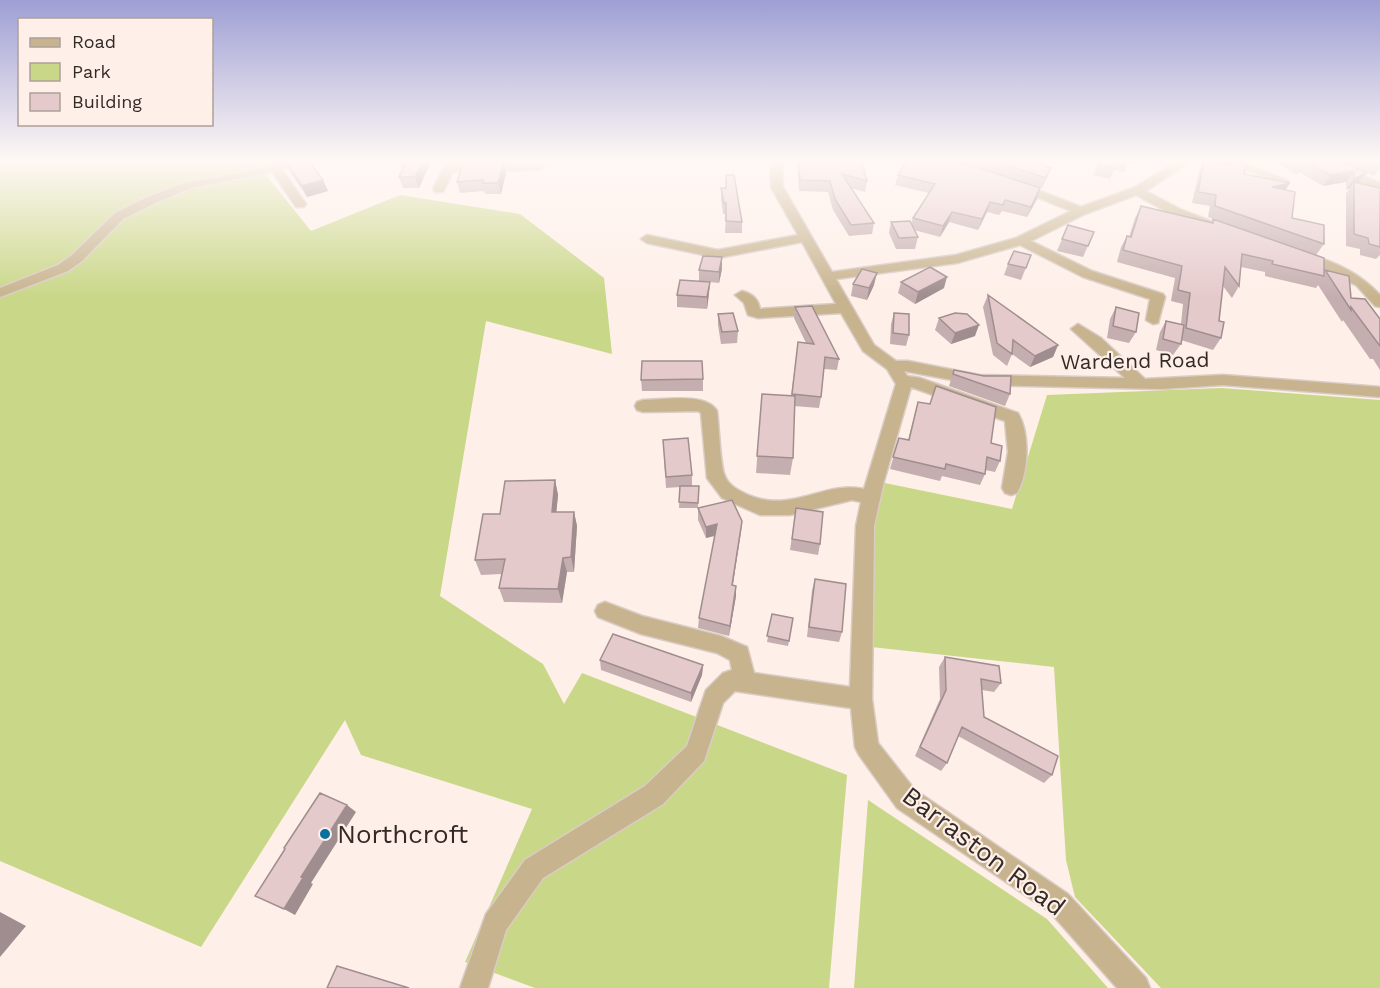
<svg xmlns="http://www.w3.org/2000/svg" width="1380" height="988" font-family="'Work Sans',sans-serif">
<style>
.green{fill:#c9d788}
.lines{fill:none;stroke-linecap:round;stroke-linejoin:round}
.minor-casing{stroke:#d9ccc5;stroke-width:3}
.minor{fill:#c7b38e;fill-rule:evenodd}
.wall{fill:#c5aeaf}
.shaded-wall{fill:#a08d8f}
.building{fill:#e5cacc;stroke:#a08d8f;stroke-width:1.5}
.poi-dot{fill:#0a719d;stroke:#feefe8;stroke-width:2}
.labels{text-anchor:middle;stroke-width:4.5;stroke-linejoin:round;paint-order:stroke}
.street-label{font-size:21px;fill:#332a26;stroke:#feefe8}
.near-poi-label{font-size:26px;fill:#332a26;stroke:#feefe8;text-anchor:start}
.near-street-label{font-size:26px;fill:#332a26;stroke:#feefe8}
</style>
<rect width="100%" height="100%" fill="#feefe8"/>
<path class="green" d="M0,159H310L263,171L311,231L400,195L520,214L604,278L612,354L486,321L440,596L543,664L564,704L582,673L847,775L829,988H535L465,962L532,809L361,755L345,720L201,947L0,861Z
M1221,388L1380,400V988H1161L1075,897L1066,860L1054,667L862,646L875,481L1012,509L1047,395Z
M868,800L1047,919L1108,988H854Z"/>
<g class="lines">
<g class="minor-casing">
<path id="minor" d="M297,159H317L282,169L306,204L304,207H296L272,172L191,188L153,204L123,219L82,261L68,271L0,297V288L58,265L72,255L115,213L145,198L184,183L236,174Z
M448,159H460L456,165L539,164L545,167L539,170L453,172L443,192H435L433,189Z
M770,159H782L783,187L832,272L956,255L1016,238L1071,211L1012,187V183H1020L1081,207L1133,188L1181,159H1195L1146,191L1182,210L1221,225L1223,228L1221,231C1204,234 1153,204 1136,195L1085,214L1031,241L1092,271L1163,294L1165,297L1158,323L1153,324L1146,320L1150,299L1083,277L1020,245L957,263L836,279L874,345L896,361H908L979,375L1125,378L1071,329L1078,324L1101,338L1145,379L1223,375L1380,387V397L1223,385L1161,389L979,385L904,371L907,376L920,378L1018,413C1030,433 1029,472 1017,493L1011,495L1005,493L1002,488L1008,452L1005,421L911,387L884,481L874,526L872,699L878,743L915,790L1068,894L1146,978L1150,988H1117L1050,912L897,808L859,755L855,747L851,708L735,691L723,703L704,761L663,804L543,878L506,930L488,988H460L486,914L525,860L645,786L687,746L706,690L723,673L732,670L730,660L717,653L641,634L598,617L595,611L598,605L605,602L642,616L721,636L747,647L754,673L850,687L856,526L861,502L852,500L790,515H760L722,498L707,478L701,413L698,411L643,412L637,410L635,406L637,402L643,400C663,400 706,392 717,411C719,425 720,466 725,476C728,485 738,490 746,494C792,515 823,480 864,489L896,384L887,369L863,351L841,313L758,318L748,315L744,303L735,295L742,291C753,294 758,299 760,309L836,304L802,242L718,258L647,243L641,239L647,235L718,250L798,235L771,187Z
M1219,159H1235L1289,181L1287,183H1279Z
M1314,159H1329L1380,183V192Z
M1303,253C1332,260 1360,273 1380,295V307L1375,306L1356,285L1298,260L1296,257Z"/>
</g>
<use href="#minor" class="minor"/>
</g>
<path class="wall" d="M399,159H432L419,188H403L399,177L402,170Z
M468,159H509L508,162H504L506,173L501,194H485L484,191L460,193L457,182L469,163Z
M797,159H861L867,181L865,192L851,188L874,223L872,234L849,236L833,210L828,192L799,191Z
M908,159H1030L1044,166L1047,178L1042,188L974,166L961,164L1040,188L1037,199L1027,217L1002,211L999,215L987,212L978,230L949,222L940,237L914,230L918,237L915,249H896L889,233L891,222L911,224L913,218L929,193L895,185L898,175Z
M1100,159H1138L1135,165L1128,163L1124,172L1114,170L1110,179L1093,175Z
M1269,159H1380V169L1374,176L1366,173L1359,183L1380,188V255L1376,259L1360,255V249L1346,246V193L1350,188L1346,190V182L1323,186L1299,172L1297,175Z
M1204,160L1227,164L1229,161L1244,174L1286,190L1292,218L1324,244L1316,255L1324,271L1325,270L1351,298L1380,319V370L1373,359H1370L1343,320L1342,322L1318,285L1316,288L1265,276V272L1241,267L1239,286L1232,298L1223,286L1219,321L1221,338L1213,350L1181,340V344L1173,355L1156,350L1160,332L1166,321L1181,324L1183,304L1171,301L1175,278L1117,262L1121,247L1127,236L1129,237L1135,218L1141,206L1211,223L1213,219L1284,244L1208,217L1210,206L1192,203L1199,171Z
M285,161L323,180L328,191L307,197L290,172Z
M721,188L742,222V233H725L726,214H723L721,199Z
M1068,225L1094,232L1083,257L1057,251Z
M1031,255L1021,280L1004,275L1008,264Z
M722,257V269L719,283L710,282L709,293L707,309L677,307V295L699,281V270Z
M901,282L944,288L915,304L898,293Z
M853,284L874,285L867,300L851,296Z
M988,295L1058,345L1053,357L1030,367L1012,354L1007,366L993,355L983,307Z
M795,307L839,359L837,370L824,369L821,397L819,408L794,406L793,458L790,475L756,473L762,394L791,396L798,342L806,343L794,318Z
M1116,307L1136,332L1129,343L1107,338L1110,319Z
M894,313L909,335L906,346L890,344L891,324Z
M718,314L738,331L737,343L721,344L718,325Z
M939,318L975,336L951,344L935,330Z
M954,370L1010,394L1005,406L949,386Z
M703,379V391H642L641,380Z
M918,402L991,443L1000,461L995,472L985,470V474L980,485L942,476L940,481L890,469L899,438L908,440Z
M663,440L692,475V486H699L698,508H679L680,487L666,488Z
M555,480L558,495L556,512H574L577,526L574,572H567L562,603L504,602L499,588L502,574L481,575L475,560L500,514Z
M698,508L742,521L733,585L736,586V596L729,636L698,628L699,618L715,536L706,538L698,520Z
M796,508L820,544L818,555L790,550Z
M815,579L842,632L839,642L807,637L812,590Z
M772,614L793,618L788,646L767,642Z
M945,657L1001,683L994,692L982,690L984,717L1052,775L1044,783L958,736L947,763L941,771L915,756L940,699L939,667Z
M600,660L703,665L702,675L691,702L601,670Z"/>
<path class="shaded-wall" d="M424,159H432L419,188L415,177Z
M504,162L506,173L501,194L498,183Z
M1354,171L1346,182L1323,186L1331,175Z
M1366,173L1358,184L1354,182L1350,188L1346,190L1354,179Z
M323,180L328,191L307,197L302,186Z
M1290,183L1283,194L1272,187Z
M1040,188L1037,199L1027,217L1031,207Z
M990,202L987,212L978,230L982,219Z
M952,212L949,222L940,237L943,226Z
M722,257V269L719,283V272Z
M877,273L874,285L867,300L869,288Z
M947,277L944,288L915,304L918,292Z
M710,282L709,293L707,309V297Z
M979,325L975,336L951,344L955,333Z
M1058,345L1053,357L1030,367L1035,356Z
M555,480L558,495L555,527L552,512Z
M574,512L577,526L574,572L571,557Z
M742,521L741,532L731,596L732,585Z
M717,524V535L706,538V527Z
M563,558L567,572L562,603L558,589Z
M736,586V596L729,636L730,626Z
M703,665L702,675L691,702V693Z
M347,805L356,812L311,883L313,884L295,915L284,909L301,877Z
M0,912L26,926L0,957Z"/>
<path class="building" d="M293,159H307L323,180L302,186L285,161Z
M407,159H424L415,177H399Z
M798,159H861L867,181L842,174L874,223L851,225L835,199L830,181L800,180Z
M908,159H939L980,168L1040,188L1031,207L1005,200L1003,205L990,202L982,219L952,212L943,226L913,218L935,184L898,175Z
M988,159H1030L1045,163L1044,166L1051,168L1046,178Z
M1100,159H1119L1115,168L1098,164Z
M1295,159H1338L1366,173L1354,179V171L1331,175L1304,161V164Z
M1367,159H1380V165Z
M1204,160L1229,165V161L1246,164L1244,174L1290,183L1272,187L1295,192L1292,218L1324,225V244L1215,206L1216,195L1198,192Z
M504,162L498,183H483V180L457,182L463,163Z
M726,175H734L742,222L726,221V203H724L721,188H726Z
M1354,182L1380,188V247L1369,244L1368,238L1354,234Z
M1141,206L1213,223V219L1324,258V276L1272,264L1273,261L1242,254L1239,286L1225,267L1219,321L1224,322L1221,338L1186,328L1190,293L1178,290L1182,266L1123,250L1127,236L1131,237Z
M910,221L918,237L899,238L891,222Z
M1068,225L1094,232L1088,246L1062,239Z
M1014,251L1031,255L1026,268L1008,264Z
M703,256L722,257L719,272L699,270Z
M930,267L947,277L918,292L901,282Z
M862,269L877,273L869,288L853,284Z
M1325,270L1349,276L1351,298L1365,299L1380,319V346L1351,307V310Z
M680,280L710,282L707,297L677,295Z
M988,295L1058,345L1035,356L1013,340L1012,354L997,343Z
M812,306L839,359L825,357L821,397L792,394L798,342L814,344L795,307Z
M1116,307L1139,313L1136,332L1113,326Z
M733,313L738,331L722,332L718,314Z
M894,313L909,314V335L893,333Z
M955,313L967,314L979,325L955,333L939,318Z
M1166,321L1184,325L1181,344L1163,339Z
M642,361H702L703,379L641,380Z
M954,370L984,376H1011L1010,394L953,374Z
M936,386L996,407L991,443L1002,446L1000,461L987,457L985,474L946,464L945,469L893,457L899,438L909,440L918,402L930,404Z
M762,394L795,396L793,458L757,456Z
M688,438L692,475L666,477L663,440Z
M555,480L552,512H574L571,557L563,558L558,589L499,588L505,559L475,560L483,514H500L505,481Z
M680,486H699L698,503L679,502Z
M732,500L742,521L732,585L736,586L730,626L699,618L717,524L706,527L698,508Z
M796,508L823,512L820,544L792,539Z
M815,579L846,584L842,632L809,627Z
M772,614L793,618L789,641L767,636Z
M613,634L703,665L691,693L600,660Z
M945,657L999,666L1001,683L981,679L984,717L1058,756L1052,775L962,727L947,763L920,747L946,690Z
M320,793L347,805L301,877L303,878L284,909L255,896L285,849L284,848Z
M337,966L409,988H327Z"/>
<linearGradient id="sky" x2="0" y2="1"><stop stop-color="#9e9fd4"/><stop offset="0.54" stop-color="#fff8f5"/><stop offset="1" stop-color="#fff8f5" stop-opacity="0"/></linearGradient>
<rect width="1380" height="297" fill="url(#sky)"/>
<circle class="poi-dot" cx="325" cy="834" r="6"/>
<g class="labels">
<g class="street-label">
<text transform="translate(1135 361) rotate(-1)" y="7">Wardend Road</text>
</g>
<g class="near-poi-label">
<text x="337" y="843">Northcroft</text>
</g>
<g class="near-street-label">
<text transform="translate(984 851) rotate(37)" y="9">Barraston Road</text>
</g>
</g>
<rect x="18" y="18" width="195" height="108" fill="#feefe8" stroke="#ada09a" stroke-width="1.5"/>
<rect x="30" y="38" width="30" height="9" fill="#c7b38e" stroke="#ada09a" stroke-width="1.5"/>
<text x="72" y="48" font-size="18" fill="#332a26">Road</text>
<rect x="30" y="63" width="30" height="18" fill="#c9d788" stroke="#ada09a" stroke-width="1.5"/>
<text x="72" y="78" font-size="18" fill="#332a26">Park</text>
<rect x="30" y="93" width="30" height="18" fill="#e5cacc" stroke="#ada09a" stroke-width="1.5"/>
<text x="72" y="108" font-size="18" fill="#332a26">Building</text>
</svg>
